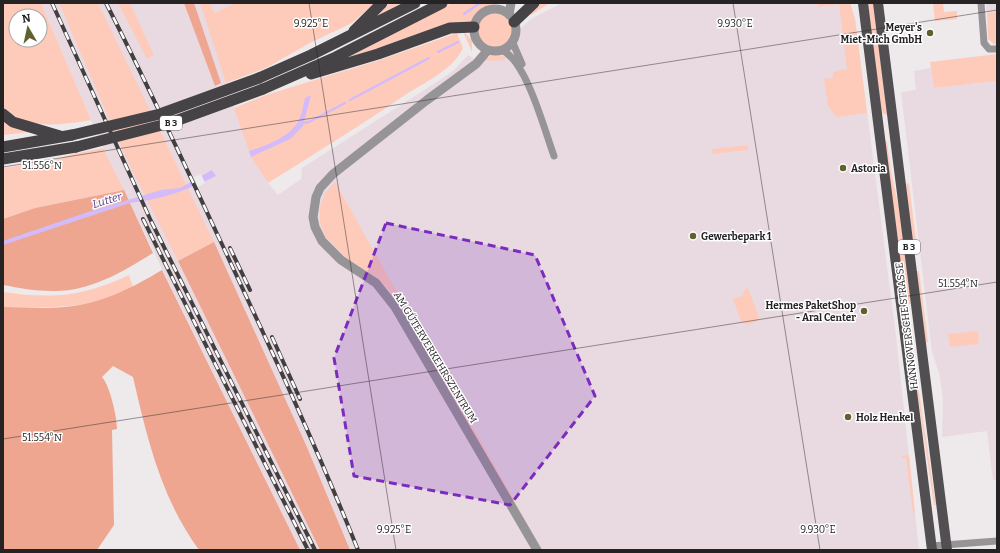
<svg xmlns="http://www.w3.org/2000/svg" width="1000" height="553" font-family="Bitter,serif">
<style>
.built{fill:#e8dae0}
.green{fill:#fecbbb;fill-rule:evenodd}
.forest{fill:#eea690}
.water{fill:#d3bbfa}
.pier{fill:#eee9eb}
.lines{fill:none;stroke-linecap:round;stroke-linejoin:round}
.stream{stroke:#d3bbfa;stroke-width:2.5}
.minor{stroke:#969496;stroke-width:7}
.tertiary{stroke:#969496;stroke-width:9}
.primary{stroke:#524f52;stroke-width:10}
.trunk{stroke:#464346;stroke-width:11}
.rail-casing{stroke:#413f40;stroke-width:4}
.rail{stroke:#fff;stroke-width:2.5;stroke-dasharray:8;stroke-linecap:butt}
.trunk-bridge{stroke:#464346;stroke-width:11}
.marked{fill:#7b2cbf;fill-opacity:0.2;stroke:#7b2cbf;stroke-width:3;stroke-dasharray:8 5;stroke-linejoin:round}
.ticks{fill:none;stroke:#252324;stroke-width:1;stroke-opacity:0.45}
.poi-dot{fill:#60612f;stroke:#fff;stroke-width:1.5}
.labels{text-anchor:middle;stroke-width:3;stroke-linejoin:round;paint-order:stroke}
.shield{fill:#fff;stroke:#666566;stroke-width:1}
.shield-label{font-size:9px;font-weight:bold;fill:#252324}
.poi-label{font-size:10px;font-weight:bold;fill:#252324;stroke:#fff;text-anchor:start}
.street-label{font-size:10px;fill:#252324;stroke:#fff}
.water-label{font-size:11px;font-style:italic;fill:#5a3983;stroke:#fff}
.ticks-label{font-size:10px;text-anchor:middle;fill:#252324;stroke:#fff;stroke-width:3;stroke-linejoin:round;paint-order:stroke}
</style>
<rect width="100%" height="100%" fill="#eee9eb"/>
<path class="built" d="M41,3H235L205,17L249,151L268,183L278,195L301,179L302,168L443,78L455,69L468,55L482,63L531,19L562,3H850L855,19L896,336L919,550H300L103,148Z
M986,3H997V12L987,13Z
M931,68L934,88L997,81V480H993L987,431L942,437L943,400L940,377L932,352L901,92L916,90L914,71Z"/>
<path class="green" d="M3,3H41L91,120C60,125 28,131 3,107ZM16,16H40V40H16Z
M59,3H98L214,242L178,261L126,158Z
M118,3H130L154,55L147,59Z
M200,3H210L214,13L235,3H375L352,23L310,43L266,68L226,83Z
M390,3H401L377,16Z
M452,3H498L481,10L471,23L426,32L345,59Z
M541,3H550L531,15L529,14Z
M817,3H850L855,19L867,113L836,117L828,106L824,79L833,78V72L847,69L839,4L818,7Z
M867,3H873L888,115L881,113Z
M933,3H943L944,12L957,11V19L935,21Z
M997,12V44H994L988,39L987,13Z
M478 30a17 17 0 1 1 34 0a17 17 0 1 1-34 0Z
M464,32L472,40V52L464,34Z
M457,33L463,48C453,70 425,82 405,95C360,126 314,154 268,183L251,157L234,108L266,95L380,60Z
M495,54L506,57L505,60L487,61L485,59Z
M997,54V81L934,88L930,62Z
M3,119L30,132L3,135Z
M887,141L891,171L901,218L911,304H905L885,142Z
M748,145V150L713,154L712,149Z
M103,148L124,190L35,208L3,219V168L51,161L73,154Z
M335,182L542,550L456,405L394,295L376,277L345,257L325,236L320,222V207L325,193Z
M909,183L916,240H913L906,184Z
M916,271H919L928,342L926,343Z
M129,275L133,287C94,311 46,307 3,307V292C53,299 82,297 129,275Z
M748,288L759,317L757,321L747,325L741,321L733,299L742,296L745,289Z
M978,331L979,344L950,347L948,334Z
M911,352H913L936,505H934Z
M909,455L915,513H913L906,458H902L901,456Z"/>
<path class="forest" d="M184,3H194L221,83L215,86Z
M124,190L153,253C122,272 90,292 52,291C35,291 19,288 3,285V219L35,208Z
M214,242L306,445L350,550H320L178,261Z
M162,270L300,550H199C161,498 147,438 133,377L113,366L102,377C110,386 117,417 117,429L112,430L114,525L97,550H3V307C23,307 45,309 65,307C101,304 132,288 162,270Z"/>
<path class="water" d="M311,95L303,126L290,139L251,157L249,151C265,146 288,138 298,122C302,115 303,106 305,98Z
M212,170L216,176C186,191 162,199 130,203L3,245V241L91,211L161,190L180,188Z"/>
<path class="pier" d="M201,174L205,183L195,189L190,179Z"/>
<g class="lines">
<path class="stream" d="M464,14L480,3
M438,52L458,42
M350,100L429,58
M302,123L309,122L345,103"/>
<path class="minor" d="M981,3L984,43L989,49H997
M512,41L522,64
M502,50C527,62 544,129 554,156
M931,546L997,541"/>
<path class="tertiary" d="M474 30a21 21 0 1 1 42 0a21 21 0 1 1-42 0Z
M509,15L511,3
M488,50L476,64L427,100L333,174L320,188L316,197L313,217L315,227L322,241L341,260L376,283L395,307L537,550"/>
<path class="primary" d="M863,3L932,550
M878,3L947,550"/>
<path class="trunk" d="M514,22L534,3
M354,31L382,3
M311,74L378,54L450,28L474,27
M259,78L311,55L415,3
M263,89L336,57L442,3
M3,114L13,122L60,136
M3,147L72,135
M3,159L76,147"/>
<g class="rail-casing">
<path id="rail" d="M52,3L151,221L315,550
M106,3C146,81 183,161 220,240C268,343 316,445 358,550
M143,219L308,550
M230,248L250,290
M272,337L300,399"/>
</g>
<use href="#rail" class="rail"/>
<path class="trunk-bridge" d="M72,135L160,114L259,78
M76,147L170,123L263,89"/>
</g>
<path class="marked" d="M386,223L535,255L595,396L510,505L354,476L334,358Z"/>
<path class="ticks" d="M309,3L396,550M733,3L820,550M3,167L997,10M3,439L997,282"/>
<g class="poi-dot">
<circle cx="930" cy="33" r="4"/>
<circle cx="843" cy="168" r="4"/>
<circle cx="693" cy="236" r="4"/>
<circle cx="864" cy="311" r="4"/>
<circle cx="848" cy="417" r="4"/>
</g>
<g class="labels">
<g class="shield">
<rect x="160" y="116" width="22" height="14" rx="3"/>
<rect x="898" y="240" width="22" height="14" rx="3"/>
</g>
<g class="shield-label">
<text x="171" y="126">B 3</text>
<text x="909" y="250">B 3</text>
</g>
<g class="poi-label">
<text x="922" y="31" text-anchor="end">Meyer's<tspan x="922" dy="12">Miet-Mich GmbH</tspan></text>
<text x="851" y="172">Astoria</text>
<text x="701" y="240">Gewerbepark 1</text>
<text x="856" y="309" text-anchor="end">Hermes PaketShop<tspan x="856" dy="12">- Aral Center</tspan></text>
<text x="856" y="421">Holz Henkel</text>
</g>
<g class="street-label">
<text transform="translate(906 326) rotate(-97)" y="4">HANNOVERSCHE STRASSE</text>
<text transform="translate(436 357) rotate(59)" y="4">AM GÜTERVERKEHRSZENTRUM</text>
</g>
<g class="water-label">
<text transform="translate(107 200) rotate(-17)" y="4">Lutter</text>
</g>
</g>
<g class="ticks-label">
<text x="311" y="27">9.925°E</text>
<text x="735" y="27">9.930°E</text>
<text x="42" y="169">51.556°N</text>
<text x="958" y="287">51.554°N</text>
<text x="42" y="441">51.554°N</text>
<text x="394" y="533">9.925°E</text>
<text x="818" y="533">9.930°E</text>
</g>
<rect width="1000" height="553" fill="none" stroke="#252324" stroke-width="8"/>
<g transform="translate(28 28) rotate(351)"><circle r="19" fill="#ffffff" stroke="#a8a7a7"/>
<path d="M0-3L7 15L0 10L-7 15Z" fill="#60612f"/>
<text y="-6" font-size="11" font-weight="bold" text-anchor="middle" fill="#252324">N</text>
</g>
</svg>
